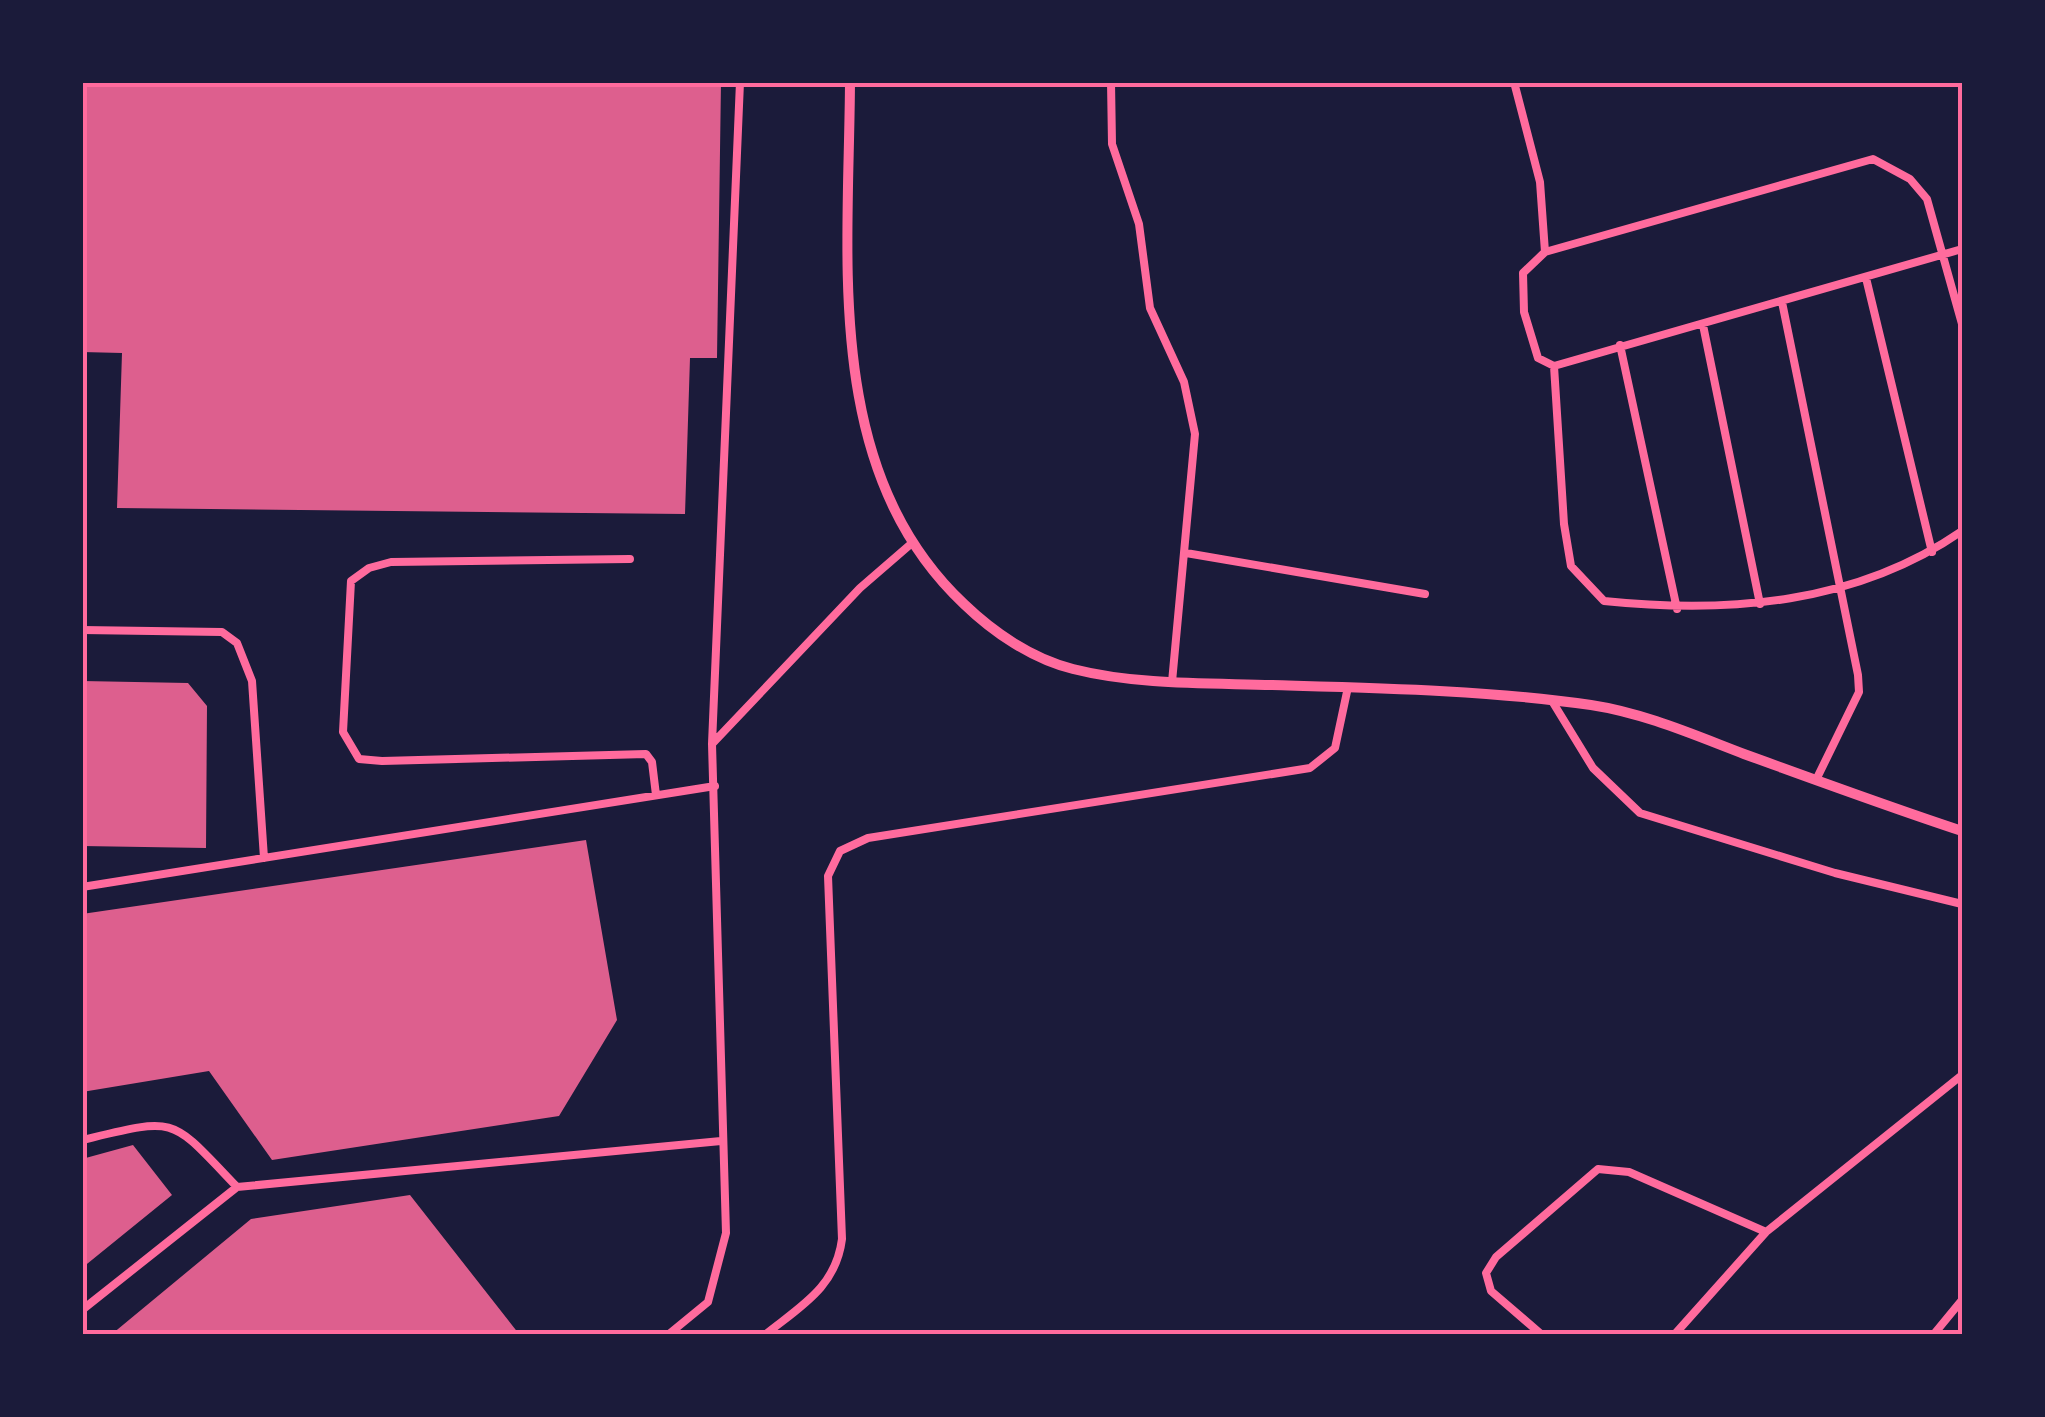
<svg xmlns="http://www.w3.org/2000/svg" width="2045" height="1417" font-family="Mulish,sans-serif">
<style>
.building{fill:#dd5f8e}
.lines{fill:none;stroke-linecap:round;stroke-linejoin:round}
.service{stroke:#ff6b9d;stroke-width:8}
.minor{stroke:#ff6b9d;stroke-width:10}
.neatline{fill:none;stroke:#ff6b9d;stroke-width:4}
</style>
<rect width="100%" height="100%" fill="#1b1b3a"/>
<path class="building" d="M82,82H721L717,358H690L685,514L117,508L122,353L82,352Z
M82,681L188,683L207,706L206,848L82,846Z
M586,840L617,1020L559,1116L272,1160L209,1071L82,1092V914Z
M133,1145L172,1195L82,1268V1159Z
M410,1195L519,1334H112L251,1219Z"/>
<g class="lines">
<path class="service" d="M1111,82L1112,144L1139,224L1150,308L1184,382L1195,434L1172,682
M1514,82L1540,182L1545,252L1523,273L1524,312L1538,358L1554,366
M1962,249L1554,366L1564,524L1571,566L1604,601C1729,614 1856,604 1962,531
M1545,252L1873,159L1910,179L1927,199L1962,324
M1866,278L1932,552
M1782,302L1858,675L1859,692L1816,780
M1703,325L1760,604
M1620,345L1677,609
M1186,553L1425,594
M630,559L391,562L369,568L351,581L343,732L359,759L382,761L646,754L652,762L656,795
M82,630L222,632L237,643L252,681L264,858
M1552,701L1593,768L1640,813L1835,873L1962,904
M712,744L740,82
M82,887L715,786
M82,1140C179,1117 169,1116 237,1187L721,1141
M82,1310L237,1187
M669,1334L708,1302L726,1233L712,744L860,588L912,543
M766,1334C801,1306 836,1287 842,1239L828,876L840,851L868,838L1310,768L1335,748L1348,687
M1541,1334L1491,1291L1486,1273L1496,1257L1598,1169L1629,1172L1766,1232
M1675,1334L1766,1232L1962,1075
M1934,1334L1962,1300"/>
<path class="minor" d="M850,82C849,260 822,470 964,604C993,632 1032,659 1073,669C1136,685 1207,683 1272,685C1378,688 1486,690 1591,705C1644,713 1694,735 1744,754C1816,780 1889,807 1962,831"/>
</g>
<rect width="2045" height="1417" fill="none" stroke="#1b1b3a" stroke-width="170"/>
<rect x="85" y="85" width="1875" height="1247" class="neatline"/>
</svg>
